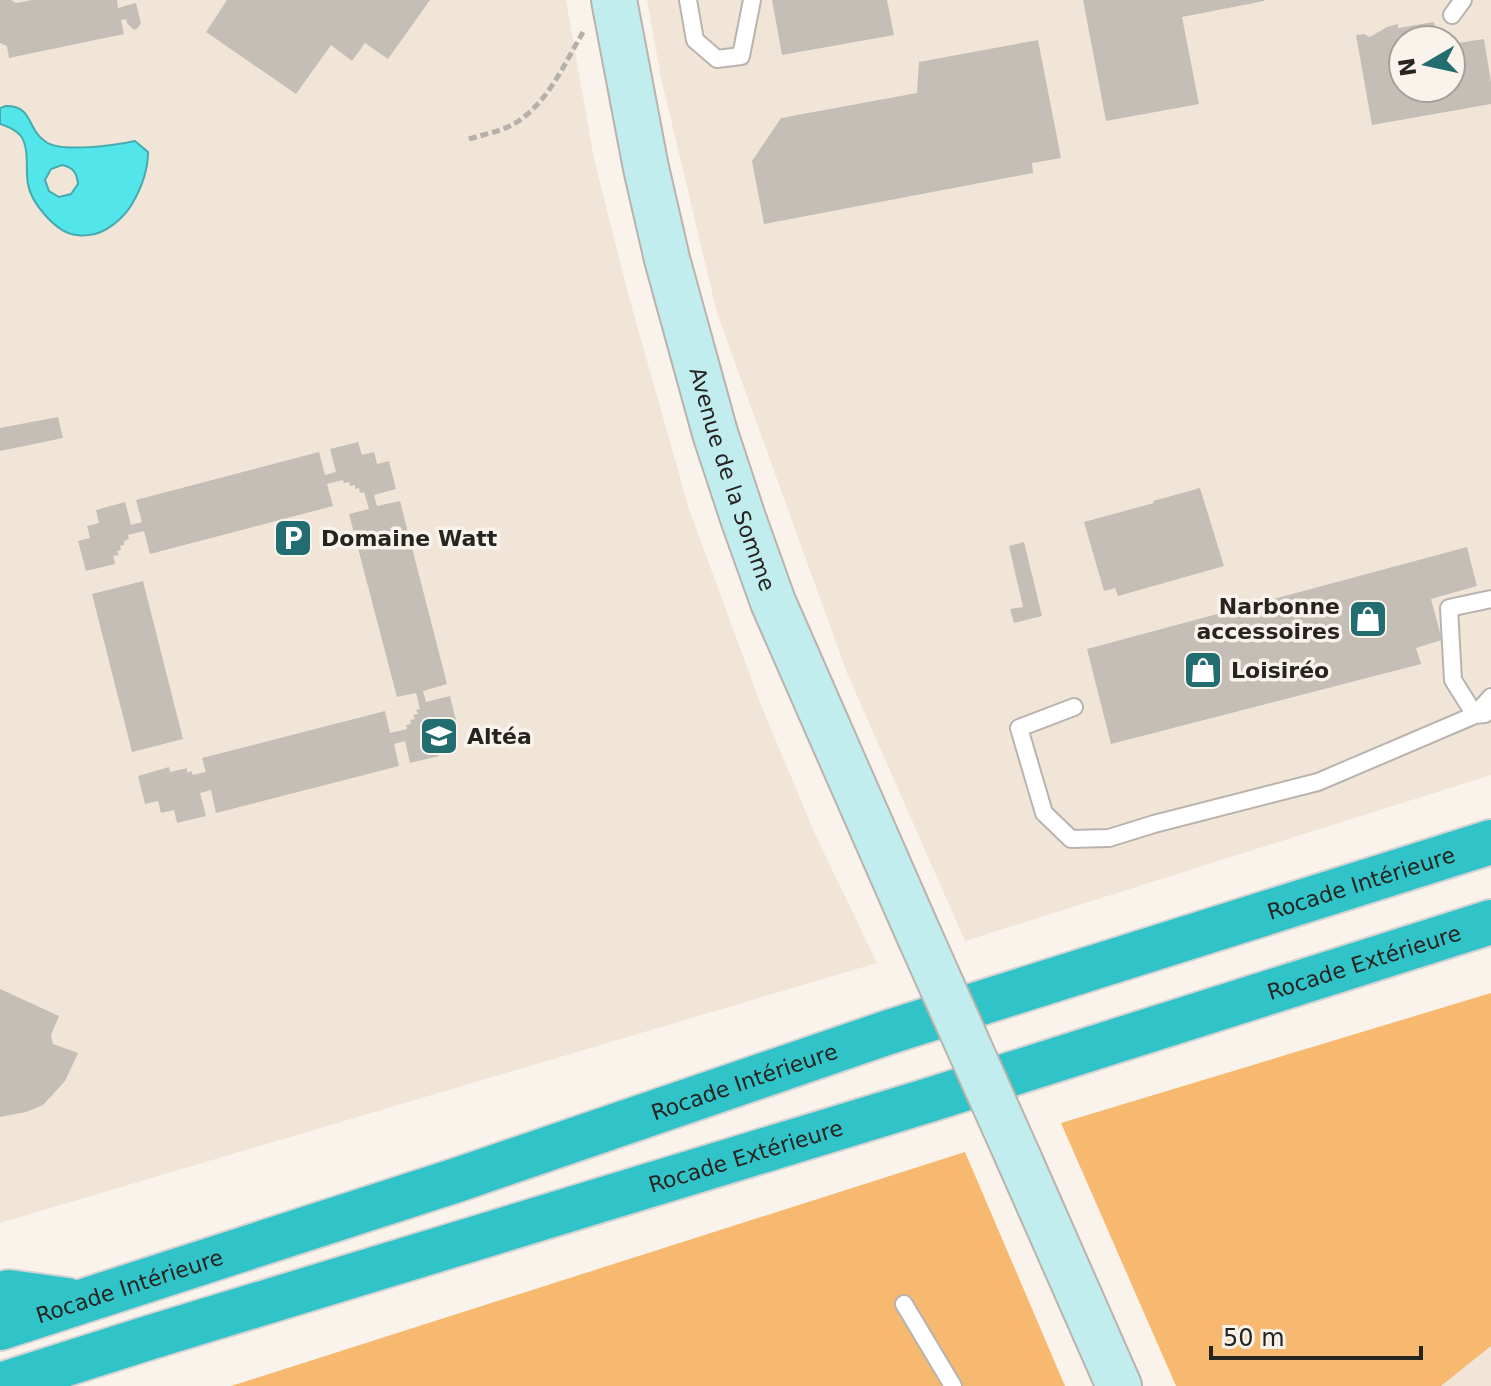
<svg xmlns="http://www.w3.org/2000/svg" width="1491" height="1386" font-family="'DejaVu Sans',sans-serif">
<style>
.built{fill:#f1e5d8;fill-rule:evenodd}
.green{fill:#f7b96f}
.water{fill:#52e5ea;stroke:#45abae;stroke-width:2;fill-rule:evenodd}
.building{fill:#c4beb7}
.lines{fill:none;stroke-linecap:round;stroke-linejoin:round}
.lane-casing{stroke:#bab3ad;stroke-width:20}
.secondary-casing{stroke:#bab3ad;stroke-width:48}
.highway-casing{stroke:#d4d3d3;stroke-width:48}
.path{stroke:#b6b0aa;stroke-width:5;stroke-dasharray:8 4;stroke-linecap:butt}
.lane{stroke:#fff;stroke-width:16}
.secondary{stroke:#c1edee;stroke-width:44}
.highway{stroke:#30c3c8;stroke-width:44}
.secondary-bridge-casing{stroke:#bab3ad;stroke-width:48;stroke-linecap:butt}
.secondary-bridge{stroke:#c1edee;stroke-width:44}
.labels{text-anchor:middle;stroke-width:7;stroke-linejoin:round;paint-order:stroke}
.street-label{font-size:22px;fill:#262421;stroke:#faf3ec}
.poi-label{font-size:22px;font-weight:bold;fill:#262421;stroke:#faf3ec;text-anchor:start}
</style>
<rect width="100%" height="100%" fill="#faf3ec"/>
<path class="built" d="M0,0H566L594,159L629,297L689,509L761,705L816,836L877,963L0,1223Z
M647,0H1491V775L965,941L847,673L717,313L661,78ZM1403,40H1451V88H1403Z
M1491,1346V1386H1441Z"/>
<path class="green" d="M1491,993V1346L1441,1386H1176L1061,1123Z
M965,1152L1065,1386H231Z"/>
<path class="water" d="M6,106C34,106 26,129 46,142C61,153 117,145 135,141L148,152C148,171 142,187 132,204C124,218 105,234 89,235C85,235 81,236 77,235C57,234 31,203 28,184C25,169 30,150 21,136C15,129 8,127 0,124V108ZM62,165C73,167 77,173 78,184L71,194L59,197L49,191L45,180L51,169Z"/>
<path class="building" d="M0,0H11L16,3L32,0H117L118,8L136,3L141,23L138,28L134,30L127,23L126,19L121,20L124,34L9,58L7,46L0,43Z
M227,0H430L388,59L365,43L352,61L331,45L296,94L206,32Z
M772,0H887L894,35L782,55Z
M1083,0H1264V1L1182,17L1199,104L1106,121Z
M1434,22L1437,40H1403V88H1451V44L1484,39L1491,82V104L1372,125L1356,35L1364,34L1370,37L1387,27L1398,24V28Z
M1038,40L1061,158L1032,163L1033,173L764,224L752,161L781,118L917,93L919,62Z
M58,417L63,438L0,451V428Z
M358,442L362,455L374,452L377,464L389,461L396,489L374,495L377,506L400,501L447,684L423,691L426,702L450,696L457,724L443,728L446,740L435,743L439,756L410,763L405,741L394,744L399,766L216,813L211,790L200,793L206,816L177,823L174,810L161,813L158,801L145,804L138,776L169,767L170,772L187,768V773L191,771L193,775L206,772L202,758L385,711L390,733L407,729L406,725L411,724L410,720L415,719L413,715L418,714L416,710L420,709L416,693L397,697L349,514L369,509L364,492L360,493L359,488L355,489V485L350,486L349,482L344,483L343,480L327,484L333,506L150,554L144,531L128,535L129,539L124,541V545L120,546L121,550L117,551L119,555L113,556L115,564L86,571L78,541L90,538L87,526L99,523L96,510L125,502L131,525L142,522L136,500L319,452L325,475L336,472L330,449Z
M1200,488L1224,566L1118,596L1115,588L1104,591L1084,522L1154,503L1153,501Z
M1024,542L1042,616L1014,623L1010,609L1023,607L1009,546Z
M1467,547L1477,586L1431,599L1442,640L1416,648L1421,664L1111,744L1087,649Z
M143,581L183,739L132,752L92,594Z
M0,989L59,1016L51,1035L53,1044L78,1053L65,1081L43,1105L26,1112L0,1117Z"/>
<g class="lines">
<g class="lane-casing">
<path id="lane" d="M688,0L695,40L717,59L741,56L752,0
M1452,15L1463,0
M1074,707L1019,728L1044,813L1071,839L1109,838L1154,824L1318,782L1475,715L1491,697
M1485,714L1475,715L1453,680L1449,608L1491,599
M904,1304L953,1386"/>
</g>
<g class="secondary-casing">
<g id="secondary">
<path id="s1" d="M614,0L646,168L667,259L715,433L743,518L773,602L919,935"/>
<path d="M1019,1159L1119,1386"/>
</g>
</g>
<g class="highway-casing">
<g id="highway">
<path d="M0,1294L9,1292L67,1300"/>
<path id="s2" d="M0,1328L457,1180L889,1032L1491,842"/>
<path id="s3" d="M0,1385L148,1338L926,1101L1491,922"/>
</g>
</g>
<path class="path" d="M469,139C485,134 503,131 517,122C548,102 565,63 583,32"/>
<use href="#lane" class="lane"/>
<use href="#secondary" class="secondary"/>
<use href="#highway" class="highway"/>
<g class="secondary-bridge-casing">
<path id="secondary-bridge" d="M919,935L1019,1159"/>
</g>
<use href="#secondary-bridge" class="secondary-bridge"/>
</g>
<defs>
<g id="parking-square" transform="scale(2)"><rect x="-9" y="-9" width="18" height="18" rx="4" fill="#216d70" stroke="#faf3ec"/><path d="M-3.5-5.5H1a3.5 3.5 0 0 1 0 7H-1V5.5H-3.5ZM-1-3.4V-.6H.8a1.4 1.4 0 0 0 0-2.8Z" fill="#fff"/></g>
<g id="shop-square" transform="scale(2)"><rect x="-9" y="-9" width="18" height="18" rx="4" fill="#216d70" stroke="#faf3ec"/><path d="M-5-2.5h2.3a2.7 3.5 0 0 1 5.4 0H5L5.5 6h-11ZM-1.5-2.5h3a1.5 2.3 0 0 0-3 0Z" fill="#fff"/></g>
<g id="university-square" transform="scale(2)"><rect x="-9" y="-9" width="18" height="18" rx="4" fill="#216d70" stroke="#faf3ec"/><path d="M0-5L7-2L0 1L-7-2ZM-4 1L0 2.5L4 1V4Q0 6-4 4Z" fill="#fff"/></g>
</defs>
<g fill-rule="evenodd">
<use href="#parking-square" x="293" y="538"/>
<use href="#shop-square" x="1368" y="619"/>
<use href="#shop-square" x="1203" y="670"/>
<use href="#university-square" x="439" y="736"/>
</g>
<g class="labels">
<g class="street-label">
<text dy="8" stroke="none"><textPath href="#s1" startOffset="494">Avenue de la Somme</textPath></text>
<text dy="8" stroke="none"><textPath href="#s2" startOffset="1432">Rocade Intérieure</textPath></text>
<text dy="8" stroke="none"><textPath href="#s3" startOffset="1428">Rocade Extérieure</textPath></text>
<text dy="8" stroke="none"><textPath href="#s2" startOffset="784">Rocade Intérieure</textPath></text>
<text dy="8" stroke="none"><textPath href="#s3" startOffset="780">Rocade Extérieure</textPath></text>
<text dy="8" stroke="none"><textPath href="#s2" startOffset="136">Rocade Intérieure</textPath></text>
</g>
<g class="poi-label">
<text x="321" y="546">Domaine Watt</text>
<text x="1340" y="614" text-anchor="end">Narbonne<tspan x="1340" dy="25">accessoires</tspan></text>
<text x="1231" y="678">Loisiréo</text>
<text x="467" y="744">Altéa</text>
</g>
</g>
<g transform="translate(1427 64) rotate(261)"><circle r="38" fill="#faf3ec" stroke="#a5a09b" stroke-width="2"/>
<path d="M0-6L14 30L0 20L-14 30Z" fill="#216d70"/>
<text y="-12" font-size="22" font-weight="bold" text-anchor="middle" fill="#262421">N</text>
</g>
<path d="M1211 1346v12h210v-12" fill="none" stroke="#262421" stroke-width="4"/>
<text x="1223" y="1346" font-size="24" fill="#262421" stroke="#faf3ec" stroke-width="6" paint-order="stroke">50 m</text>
</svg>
